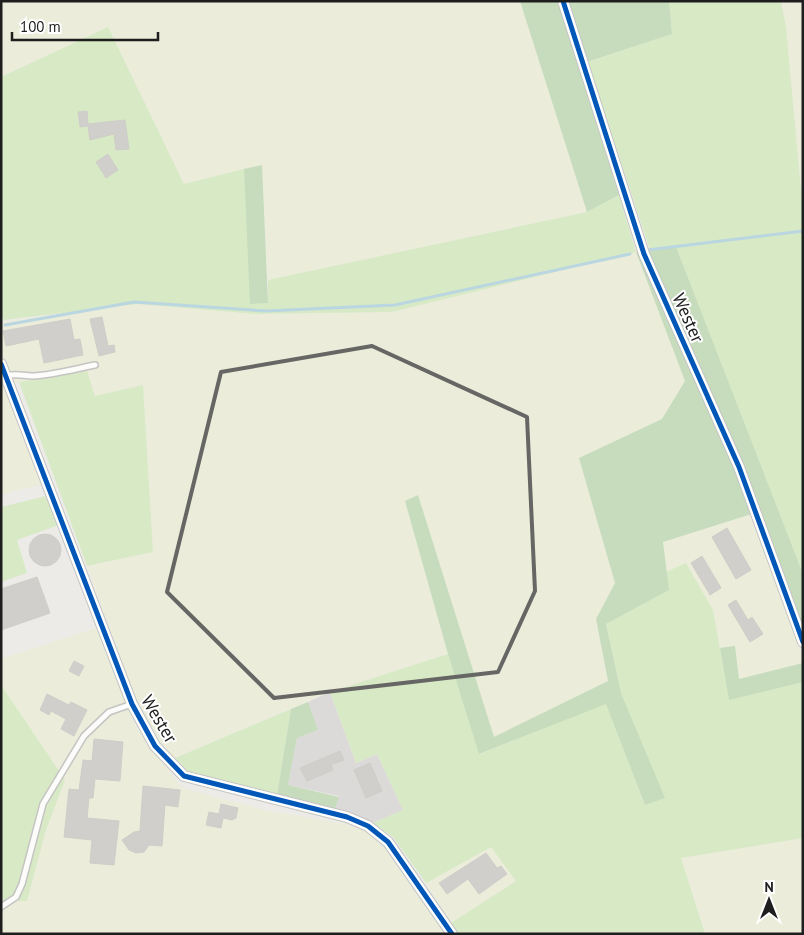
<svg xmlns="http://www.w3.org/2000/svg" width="804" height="935" font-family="'PT Sans',sans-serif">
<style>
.residential{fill:#dbdad8}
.farmland{fill:#ebedda}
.grass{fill:#d7eac5}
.forest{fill:#c6dcbc}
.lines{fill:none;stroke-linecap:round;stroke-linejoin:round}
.stream{stroke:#bad6e0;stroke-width:3}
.building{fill:#d1cfcc;stroke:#cfcdc8}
.service-casing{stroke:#c5c4c3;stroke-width:8}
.minor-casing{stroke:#c5c4c3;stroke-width:12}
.service{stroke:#fcfcfb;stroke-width:5}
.minor{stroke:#fcfcfb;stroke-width:10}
.cycleway-casing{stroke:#fff;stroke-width:8}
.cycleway{stroke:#0057b8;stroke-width:5}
.marked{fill:none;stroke:#666664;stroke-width:4;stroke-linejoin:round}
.labels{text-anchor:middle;stroke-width:4;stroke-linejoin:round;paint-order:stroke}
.street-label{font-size:18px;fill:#1e1e1e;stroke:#fff}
</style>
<rect width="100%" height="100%" fill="#ecebe7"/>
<path class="residential" d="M330,692L356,763L377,754L403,810L373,823L335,809L339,796L288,785L297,738L318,730L308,702Z"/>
<path class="farmland" d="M1,1H93L94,3L102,1H520L587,212L268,280L261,165L184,184L108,27L1,77Z
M781,1H803V211L786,27Z
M636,252L686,381L662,419L579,458L615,583L596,619L608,681L494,738L418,495L405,501L448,654L330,692L175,758L158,742L136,701L87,566L153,552L143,385L95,396L87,371L13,383L1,353V322L138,304L255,314L392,312Z
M1,379L42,484L1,495Z
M752,514L803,658V663L739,679L735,647L720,648L713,610L686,564L666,572L662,542Z
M96,628L136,727L182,788L265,810L345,824L368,832L385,849L445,934H1V901H27L46,830L65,780L1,685V659Z
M803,838V934H705L681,858Z
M491,847L516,881L451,923L426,883Z"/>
<path class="grass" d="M669,1H781L786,27L803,211V574L676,248L650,250L588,62L672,34Z
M108,27L184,184L244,169L251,304L268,303V280L587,212L619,195L636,252L392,312L255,314L138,304L4,320L1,314V77Z
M87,371L95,396L143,385L153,552L87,566L19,382Z
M46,496L59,525L17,540L27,573L1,582V507Z
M686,563L713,610L729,699L803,682V838L681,858L705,934H459L451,923L516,881L491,847L426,883L393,837L373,823L403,810L377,754L356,763L330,692L448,654L480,754L606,703L645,805L664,798L621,693L606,624L669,590L666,572Z
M1,685L65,780L46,830L27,901H1Z
M291,709L277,795L188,771L175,758Z"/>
<path class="forest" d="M520,1H669L672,34L578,65L619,195L587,212Z
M262,165L268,303L250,304L244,169Z
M676,247L803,574V627L761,511L663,542L669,590L606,624L621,693L665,798L645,805L606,704L479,754L448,654L405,501L418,495L494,737L608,681L596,619L615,583L579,458L662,419L685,381L636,252Z
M735,646L739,679L803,663V682L729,700L720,648Z
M308,702L318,730L297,738L288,785L339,797L335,809L277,795L291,709Z"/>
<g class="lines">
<path class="stream" d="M647,250L803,231
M5,325L134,302L266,311L395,305L630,254"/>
</g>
<path class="building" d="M87,111L88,124L125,120L129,149L116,150L114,134L90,140L88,126L80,127L78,112Z
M108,154L118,170L106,178L96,162Z
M102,317L108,346L114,345L115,352L99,356L90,319Z
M70,319L74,340L80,339L83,355L44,363L39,339L6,346L3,331Z
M727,528L751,570L736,579L712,537Z
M29 550a16 16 0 1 1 32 0a16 16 0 1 1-32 0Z
M702,556L721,588L710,595L691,563Z
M37,577L50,613L1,630V589Z
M736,600L748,620L752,617L763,634L750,642L728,605Z
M74,661L84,666L79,676L69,671Z
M47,694L69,705L71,702L87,710L74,736L61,729L66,719L51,711L49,715L40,710Z
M94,739L123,742L120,781L95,779L93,798H89L87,818L119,821L114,865L90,863L92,840L64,837L69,789L79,790L83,760L92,761Z
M340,751L344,760L331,765L333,770L307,781L300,768Z
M370,763L382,791L366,798L354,770Z
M143,786L180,790L178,807L165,805L162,846L149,845L144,852L136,853L129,850L122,840L134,832L140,831Z
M221,804L238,808L236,818L232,820L223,818L221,828L206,825L209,812L219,814Z
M486,853L497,868L501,866L507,874L479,894L468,879L447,894L439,883Z"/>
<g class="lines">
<g class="service-casing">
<path id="service" d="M6,376C16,373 23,376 33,376C53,375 75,369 95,365
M1,907L16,897L22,884L43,804L84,736L109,712L132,704"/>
</g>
<g class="minor-casing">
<path id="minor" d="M563,1L644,254L739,467L803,642
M1,364L132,704L155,746L184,776L347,817L368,826L388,842L452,934"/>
</g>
<use href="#service" class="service"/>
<use href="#minor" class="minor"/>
<g class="cycleway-casing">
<path id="cycleway" d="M563,1L644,254L739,467L803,642
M1,364L132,704L155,746L184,776L347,817L368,826L388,842L452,934"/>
</g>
<use href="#cycleway" class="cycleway"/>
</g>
<path class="marked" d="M372,346L527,417L535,591L498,672L274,698L167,592L221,372Z"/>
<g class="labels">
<g class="street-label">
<text transform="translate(688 318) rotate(66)" y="6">Wester</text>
<text transform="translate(159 719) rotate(59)" y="6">Wester</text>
</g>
</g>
<rect width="804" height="935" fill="none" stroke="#1e1e1e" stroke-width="5"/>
<g transform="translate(769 900)" stroke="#ffffff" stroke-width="4" paint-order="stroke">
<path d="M0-4L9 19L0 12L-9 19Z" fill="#1e1e1e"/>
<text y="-8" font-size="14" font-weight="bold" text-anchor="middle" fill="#1e1e1e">N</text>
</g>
<path d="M12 32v8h146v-8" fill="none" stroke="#1e1e1e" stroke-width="2.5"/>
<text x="20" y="32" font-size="15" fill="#1e1e1e" stroke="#ffffff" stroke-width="4" paint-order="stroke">100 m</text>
</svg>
